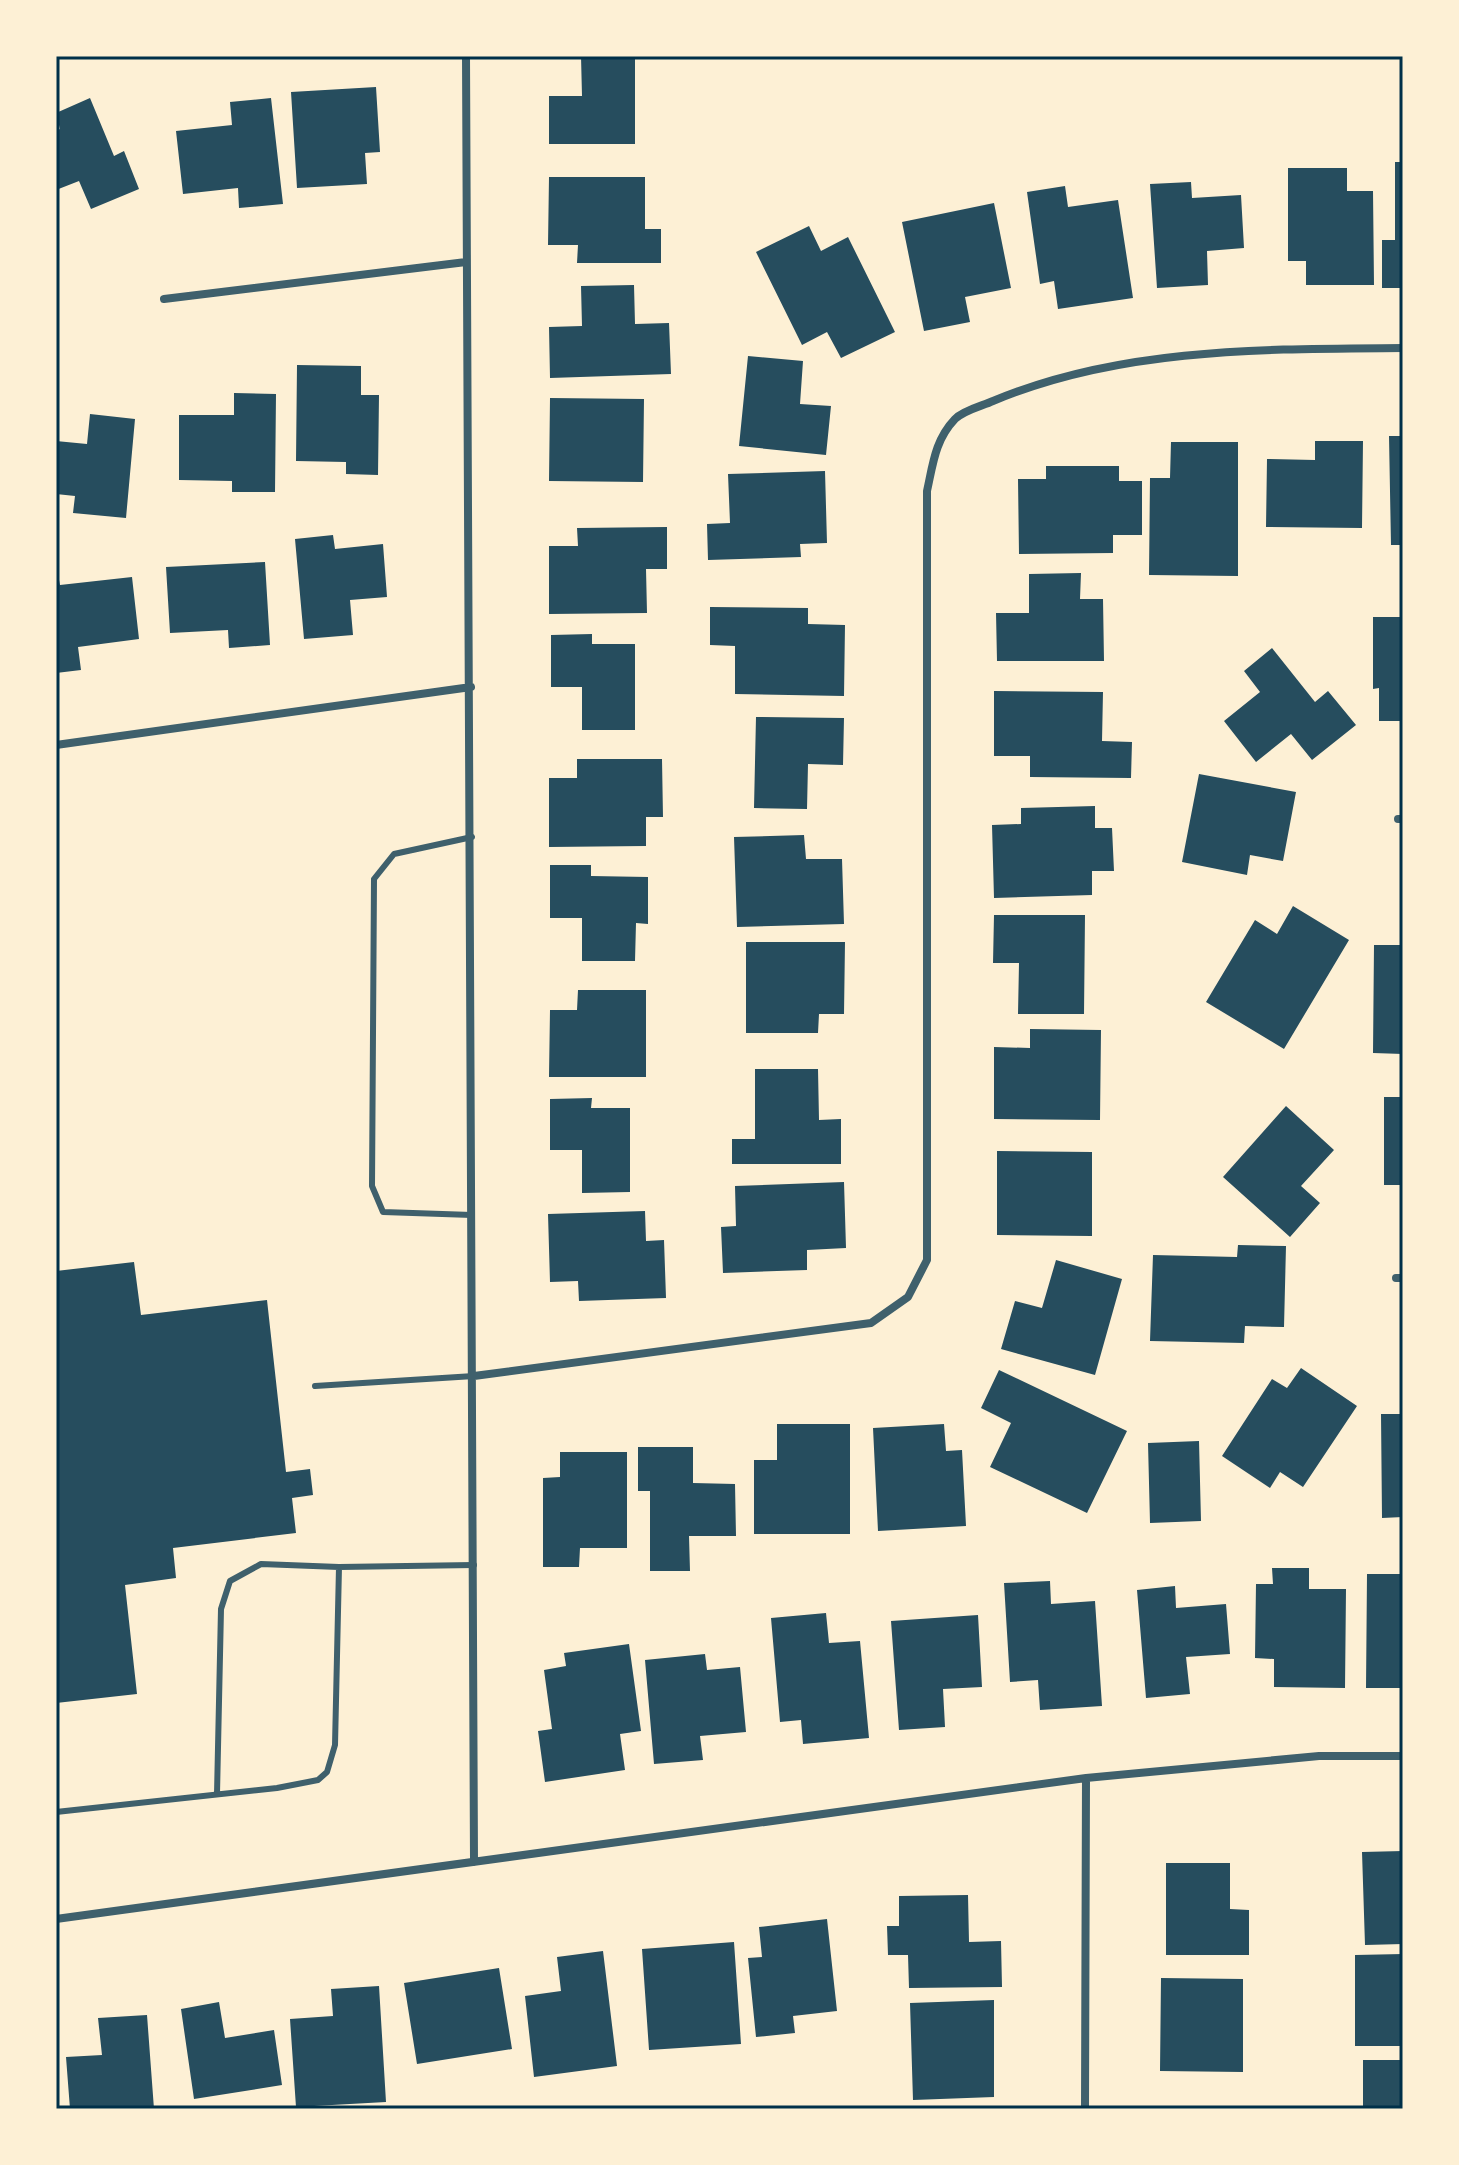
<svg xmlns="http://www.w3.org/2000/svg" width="1459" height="2165" font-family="'Public Sans',sans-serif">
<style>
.building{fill:#264d5e}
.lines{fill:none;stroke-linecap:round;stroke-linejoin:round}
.service{stroke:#3f606c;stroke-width:6}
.minor{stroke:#3f606c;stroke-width:8}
.neatline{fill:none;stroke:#003049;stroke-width:3}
</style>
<rect width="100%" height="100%" fill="#fdf0d5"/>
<path class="building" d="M581,56H635V144H549V96H582Z
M376,87L380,152L365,153L367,184L297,188L291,92Z
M90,98L114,156L124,151L139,189L91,209L79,181L56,190V131L60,129L56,113Z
M271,98L283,204L239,208L238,188L183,194L176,131L232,125L230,102Z
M1395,162H1403V288H1382V240H1395Z
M1288,168H1347V191H1373L1374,285H1306V261H1288Z
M549,177H645V229H661V263H577L578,245H548Z
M1191,182L1192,198L1241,195L1244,248L1207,251L1208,285L1157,288L1150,184Z
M1065,186L1068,207L1118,200L1133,298L1058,309L1054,281L1040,284L1027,192Z
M994,203L1011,288L965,297L970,322L924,331L902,222Z
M809,226L821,251L848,237L895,332L841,358L827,332L802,345L756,252Z
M634,285L635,324L669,323L671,374L550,378L549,327L582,326L581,286Z
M748,356L803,361L800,404L831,406L826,455L739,446Z
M297,365L361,366V395H379L378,475L346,474V462L296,461Z
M234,393L276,394L275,492H232V481L179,480V415H234Z
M550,398L644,399L643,482L549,481Z
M90,414L135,419L126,518L73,513L75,496L56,494V441L87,444Z
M1389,436H1403V545H1391Z
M1315,441H1363L1362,528L1266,527L1267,459L1315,460Z
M1171,442H1238V576L1149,575L1150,478H1170Z
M1046,466H1119V481H1142V535H1113V553L1019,554L1018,479H1046Z
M825,471L827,543L800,544L801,557L708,560L707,524L730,523L728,474Z
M667,527V569H646L647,613L549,614V546H578L577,528Z
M333,535L335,549L383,544L387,597L350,600L353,635L304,639L295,539Z
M265,562L270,645L229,648L228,630L170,633L166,567Z
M56,565L60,585L132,577L139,639L78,647L81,670L56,673Z
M1081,573L1080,599H1103L1104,661H997L996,613H1029V574Z
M710,607L808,608V624L845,625L844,696L735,694V646L710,645Z
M1373,617H1403V721H1379V688L1373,689Z
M592,634V644H635V730H582V687H551V635Z
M1272,648L1315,702L1328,691L1356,725L1312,760L1291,734L1256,762L1224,721L1260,692L1244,671Z
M994,691L1103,692L1102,741L1132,742L1131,778L1030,777V756H994Z
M756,717L844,718L843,765L808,764L807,809L754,808Z
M577,759H662L663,817H646V846L549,847V778H577Z
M1199,774L1296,792L1283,861L1250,855L1247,875L1182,862Z
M1095,806V828H1112L1114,871H1092V895L994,898L992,825L1021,824V808Z
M804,835L806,859H842L844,924L737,927L734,837Z
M550,865H591V876L648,877V924L636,923L635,961H582V918H550Z
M1293,906L1349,940L1284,1049L1206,1002L1255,920L1277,934Z
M994,915H1085L1084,1014H1018L1019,963H993Z
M746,942H845L844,1014H819L818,1033H746Z
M1374,945H1403V1054L1373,1053Z
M578,990H646V1077H549L550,1010H577Z
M1030,1029L1101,1030L1100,1120L994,1119V1047L1030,1048Z
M755,1069H818L819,1120L841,1119V1164H732V1139H755Z
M1384,1097H1403V1185H1384Z
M592,1098L591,1108H630V1192L582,1193V1150H550V1099Z
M1286,1106L1334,1150L1301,1186L1320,1203L1290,1237L1223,1177Z
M997,1151L1092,1152V1236L997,1235Z
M844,1182L846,1248L807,1250V1270L723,1273L721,1227L736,1226L735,1186Z
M645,1211L646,1241L664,1240L666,1298L579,1301L578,1281L550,1282L548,1214Z
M1238,1245L1286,1246L1284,1327L1245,1326L1244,1343L1150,1341L1153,1255L1237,1257Z
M1056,1260L1122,1279L1095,1375L1001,1349L1015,1301L1042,1308Z
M134,1262L141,1315L267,1300L286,1472L310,1469L313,1495L292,1498L296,1533L173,1548L176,1578L125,1585L137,1694L56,1703V1271Z
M1301,1368L1357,1406L1303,1487L1280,1472L1270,1488L1222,1456L1272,1379L1287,1388Z
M999,1370L1127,1431L1087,1513L990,1467L1011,1423L981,1408Z
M1381,1414H1403V1517L1382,1518Z
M777,1424H850V1534H754V1460H777Z
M944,1424L946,1451L962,1450L966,1526L878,1531L873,1428Z
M1199,1441L1201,1521L1150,1523L1148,1443Z
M638,1447H693V1483L735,1484L736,1536H689L690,1571H650V1491H638Z
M560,1452H627V1548H580L579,1567H543V1478L560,1477Z
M1272,1568H1309V1589H1346L1345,1688L1274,1687V1659L1255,1658L1256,1584H1273Z
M1367,1574H1403V1688H1366Z
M1050,1581L1051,1604L1095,1601L1102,1706L1040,1710L1038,1680L1010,1682L1004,1583Z
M1175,1586L1176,1608L1226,1604L1230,1654L1186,1657L1190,1694L1146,1698L1137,1590Z
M826,1613L829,1643L860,1641L869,1738L803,1744L801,1720L780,1722L771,1618Z
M978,1615L982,1687L943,1689L945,1727L899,1730L891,1621Z
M629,1644L641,1731L620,1734L625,1770L545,1782L538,1731L552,1729L544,1670L566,1666L564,1653Z
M705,1654L707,1670L740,1667L746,1732L700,1736L703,1760L654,1764L645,1660Z
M1403,1851V1944L1365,1945L1362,1852Z
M1166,1863H1230V1909L1249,1910V1955H1166Z
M968,1895L969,1942L1001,1941L1002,1987L909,1988L908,1955H888L887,1926H899V1896Z
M827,1919L837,2011L793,2016L795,2033L756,2037L748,1958L762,1957L759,1927Z
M734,1942L741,2044L649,2050L642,1949Z
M603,1951L617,2066L534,2077L525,1996L561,1991L557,1957Z
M1403,1954V2046H1355V1955Z
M499,1968L512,2049L417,2064L404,1983Z
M1161,1978L1243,1979V2072L1160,2071Z
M379,1986L386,2102L296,2107L290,2019L333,2016L331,1989Z
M994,2000V2097L913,2100L910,2003Z
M219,2002L225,2038L274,2030L282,2085L194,2099L181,2009Z
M147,2015L154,2109H70L66,2057L102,2055L98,2018Z
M1363,2060H1403V2109H1363Z"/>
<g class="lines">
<path class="service" d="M472,837L394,854L374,879L372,1186L383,1212L472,1215
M315,1386L474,1376
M217,1794L221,1609L230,1581L261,1564L339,1567
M56,1812L277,1788L318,1780L327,1772L335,1745L339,1567L474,1565"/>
<path class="minor" d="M466,56L474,1862
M164,299L466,262
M56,745L471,687
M1398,819H1403
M1396,1278H1403
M474,1376L871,1323L908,1297L927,1260V491C933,464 935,440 955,419C964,410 982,406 993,401C1121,347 1267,349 1403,348
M56,1919L1086,1778L1319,1756H1403
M1085,2109L1086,1778"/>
</g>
<rect width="1459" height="2165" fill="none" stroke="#fdf0d5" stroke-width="116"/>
<rect x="58" y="58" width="1343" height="2049" class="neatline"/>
</svg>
